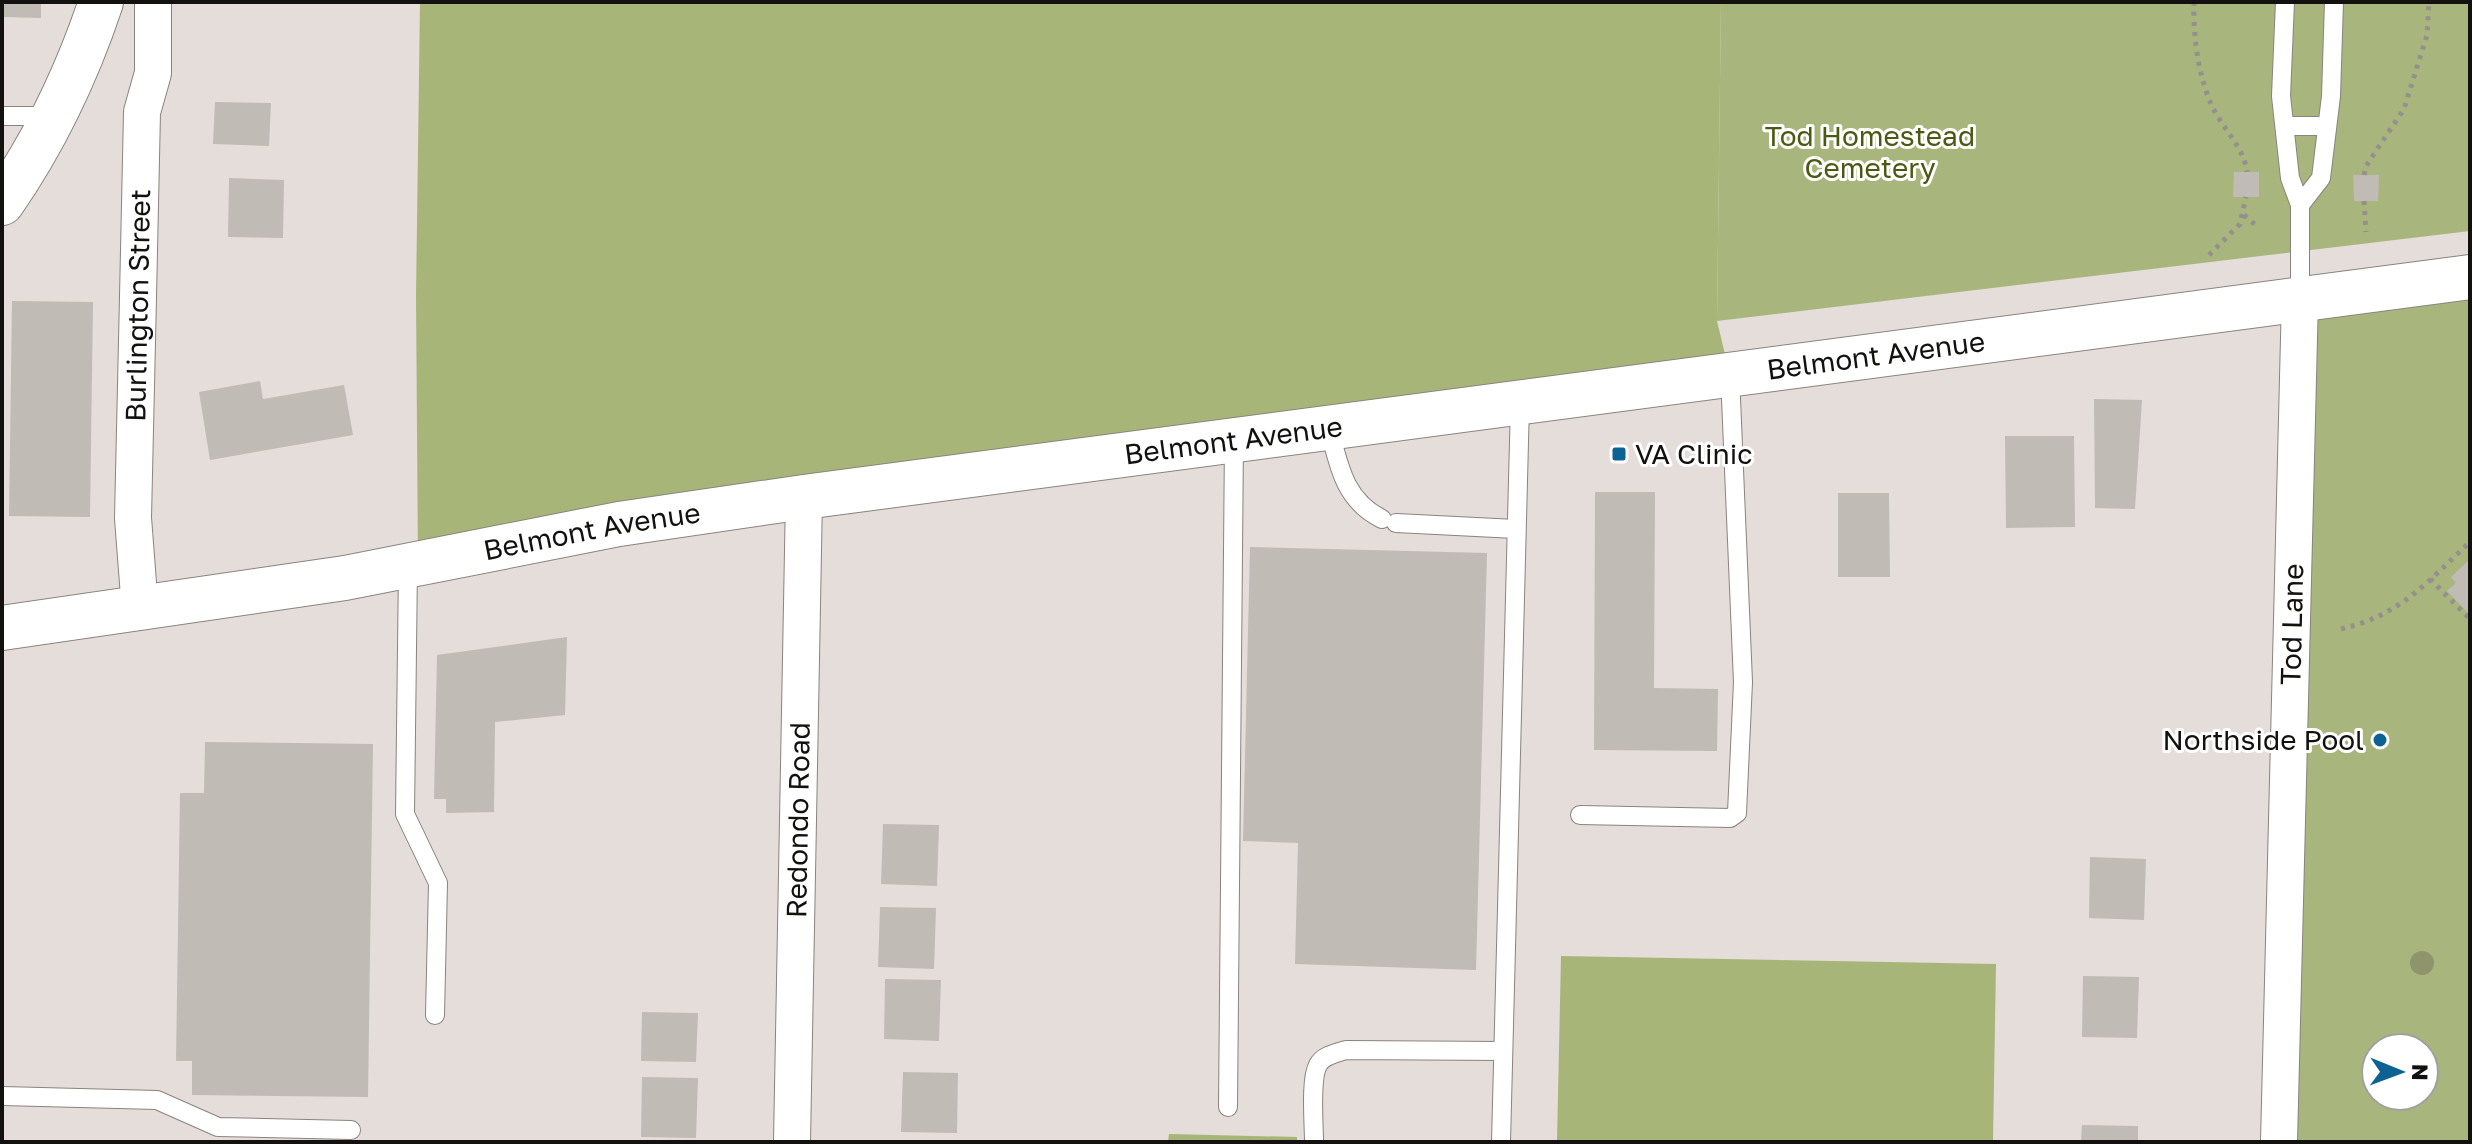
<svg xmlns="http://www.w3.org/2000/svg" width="2472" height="1144" font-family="'Golos Text',sans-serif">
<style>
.green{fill:#a8b67d;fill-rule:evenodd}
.forest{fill:#a7b678}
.building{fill:#c0bbb5}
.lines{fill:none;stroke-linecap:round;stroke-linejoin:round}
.lane-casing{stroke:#8a837f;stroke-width:20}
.street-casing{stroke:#8a837f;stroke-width:38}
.secondary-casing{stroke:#8a837f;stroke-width:46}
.path{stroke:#95908d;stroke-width:5;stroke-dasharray:4 6;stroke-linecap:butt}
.lane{stroke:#fff;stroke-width:18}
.street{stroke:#fff;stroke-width:36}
.secondary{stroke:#fff;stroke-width:44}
.tree{fill:#90946d}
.poi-dot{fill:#0d6294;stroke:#fff;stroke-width:3}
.labels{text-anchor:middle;stroke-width:6;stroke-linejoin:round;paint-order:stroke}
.park-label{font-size:28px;fill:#4c5914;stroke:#fff}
.street-label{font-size:28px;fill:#13110f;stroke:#fff}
.poi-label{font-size:28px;fill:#13110f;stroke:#fff;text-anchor:start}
</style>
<rect width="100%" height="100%" fill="#e4ddd9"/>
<path class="green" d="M1721,2H2470V231L1717,321Z
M2470,277V1142H2279L2300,298ZM2376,1048H2424V1096H2376Z"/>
<path class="forest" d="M420,2H1721L1717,321L1730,375L418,564L416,296Z
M1561,956L1996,964L1993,1142H1557Z
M1169,1134L1297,1137V1142H1168Z"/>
<path class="building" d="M2,2H41V18L2,17Z
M215,102L271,103L269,146L213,144Z
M2234,172H2259V197H2233Z
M2353,175H2379L2378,201H2354Z
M229,178L284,180L283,238L228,237Z
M12,301L93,302L90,517L9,516Z
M260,381L263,399L344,385L353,435L210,460L199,392Z
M2094,399L2142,400L2135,509L2095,508Z
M2005,436H2074L2075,527L2006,528Z
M1595,492H1655L1654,688L1718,689L1717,751L1594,750Z
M1838,493H1889L1890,577H1838Z
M1250,547L1487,553L1476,970L1295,964L1298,843L1243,841Z
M2470,559V615L2447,591L2456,583L2451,577Z
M567,637L565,715L495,722L494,812L446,813V799H434L437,655Z
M205,742L373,744L368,1097L192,1095V1061H176L180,793H204Z
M883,824L939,825L937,886L881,884Z
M2090,857L2146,859L2144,920L2089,918Z
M880,907L936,908L934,969L878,967Z
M2083,976L2139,977L2137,1038L2082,1037Z
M885,979L941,980L939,1041L884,1039Z
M642,1012L698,1013L696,1062L641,1061Z
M903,1072L958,1073L957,1133L901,1132Z
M642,1077L698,1078L696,1138L641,1137Z
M2082,1125L2138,1126V1142H2081Z"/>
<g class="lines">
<g class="lane-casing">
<path id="lane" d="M2285,2L2281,96L2290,178L2300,205V298
M2,116H51
M2285,126H2327
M2300,205L2321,178L2331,96L2334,2
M1329,428C1339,466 1344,500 1382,519
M1396,523L1516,529
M408,566L405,814L438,883L435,1015
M1580,815L1730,818L1737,813L1743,682L1730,375
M2,1096L157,1100L218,1127L351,1130
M1228,1107L1234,440
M1314,1142C1314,1124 1310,1079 1318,1065C1323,1055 1337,1053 1346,1050L1503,1051
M1501,1142L1520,403"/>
</g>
<g class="street-casing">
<g id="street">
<path id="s1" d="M140,609L133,518L138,297L142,112L153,73V2"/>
<path id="s2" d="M792,1142L804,497"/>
<path id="s3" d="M2279,1142L2300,298"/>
</g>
</g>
<g class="secondary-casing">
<g id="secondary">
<path d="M2,203C45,141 77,74 101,2"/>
<path id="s4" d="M2,628L345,578L619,524L804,497L2470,277"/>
</g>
</g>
<path class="path" d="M2194,2C2193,36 2198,75 2212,106C2222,128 2244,147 2247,172
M2364,175L2366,166L2404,109L2427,35L2429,2
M2364,201L2366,232
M2244,215L2259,228
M2209,255L2240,224L2246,197
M2430,579L2470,619
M2341,629C2401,615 2426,583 2470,542"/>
<use href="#lane" class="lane"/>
<use href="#street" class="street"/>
<use href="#secondary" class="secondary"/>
</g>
<circle class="tree" cx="2422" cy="963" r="12"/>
<g class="poi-dot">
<rect x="1611" y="446" width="16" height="16" rx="4"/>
<circle cx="2380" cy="740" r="8"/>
</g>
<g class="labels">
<g class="park-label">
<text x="1870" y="146">Tod Homestead<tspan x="1870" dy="32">Cemetery</tspan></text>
</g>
<g class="street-label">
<text dy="10" stroke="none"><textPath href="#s1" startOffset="304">Burlington Street</textPath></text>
<text dy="10" stroke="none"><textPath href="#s4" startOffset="1894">Belmont Avenue</textPath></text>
<text dy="10" stroke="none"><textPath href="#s4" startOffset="1246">Belmont Avenue</textPath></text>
<text dy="10" stroke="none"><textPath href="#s4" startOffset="598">Belmont Avenue</textPath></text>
<text dy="10" stroke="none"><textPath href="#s3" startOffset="518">Tod Lane</textPath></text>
<text dy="10" stroke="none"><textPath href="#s2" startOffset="322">Redondo Road</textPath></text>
</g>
<g class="poi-label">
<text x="1635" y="464">VA Clinic</text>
<text x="2364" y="750" text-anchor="end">Northside Pool</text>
</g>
</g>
<rect width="2472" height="1144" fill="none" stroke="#13110f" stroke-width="8"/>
<g transform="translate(2400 1072) rotate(91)"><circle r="38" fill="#ffffff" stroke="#a1a09f" stroke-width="2"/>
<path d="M0-6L14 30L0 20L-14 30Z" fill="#0d6294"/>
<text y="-12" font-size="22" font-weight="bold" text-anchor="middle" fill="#13110f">N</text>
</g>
</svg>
